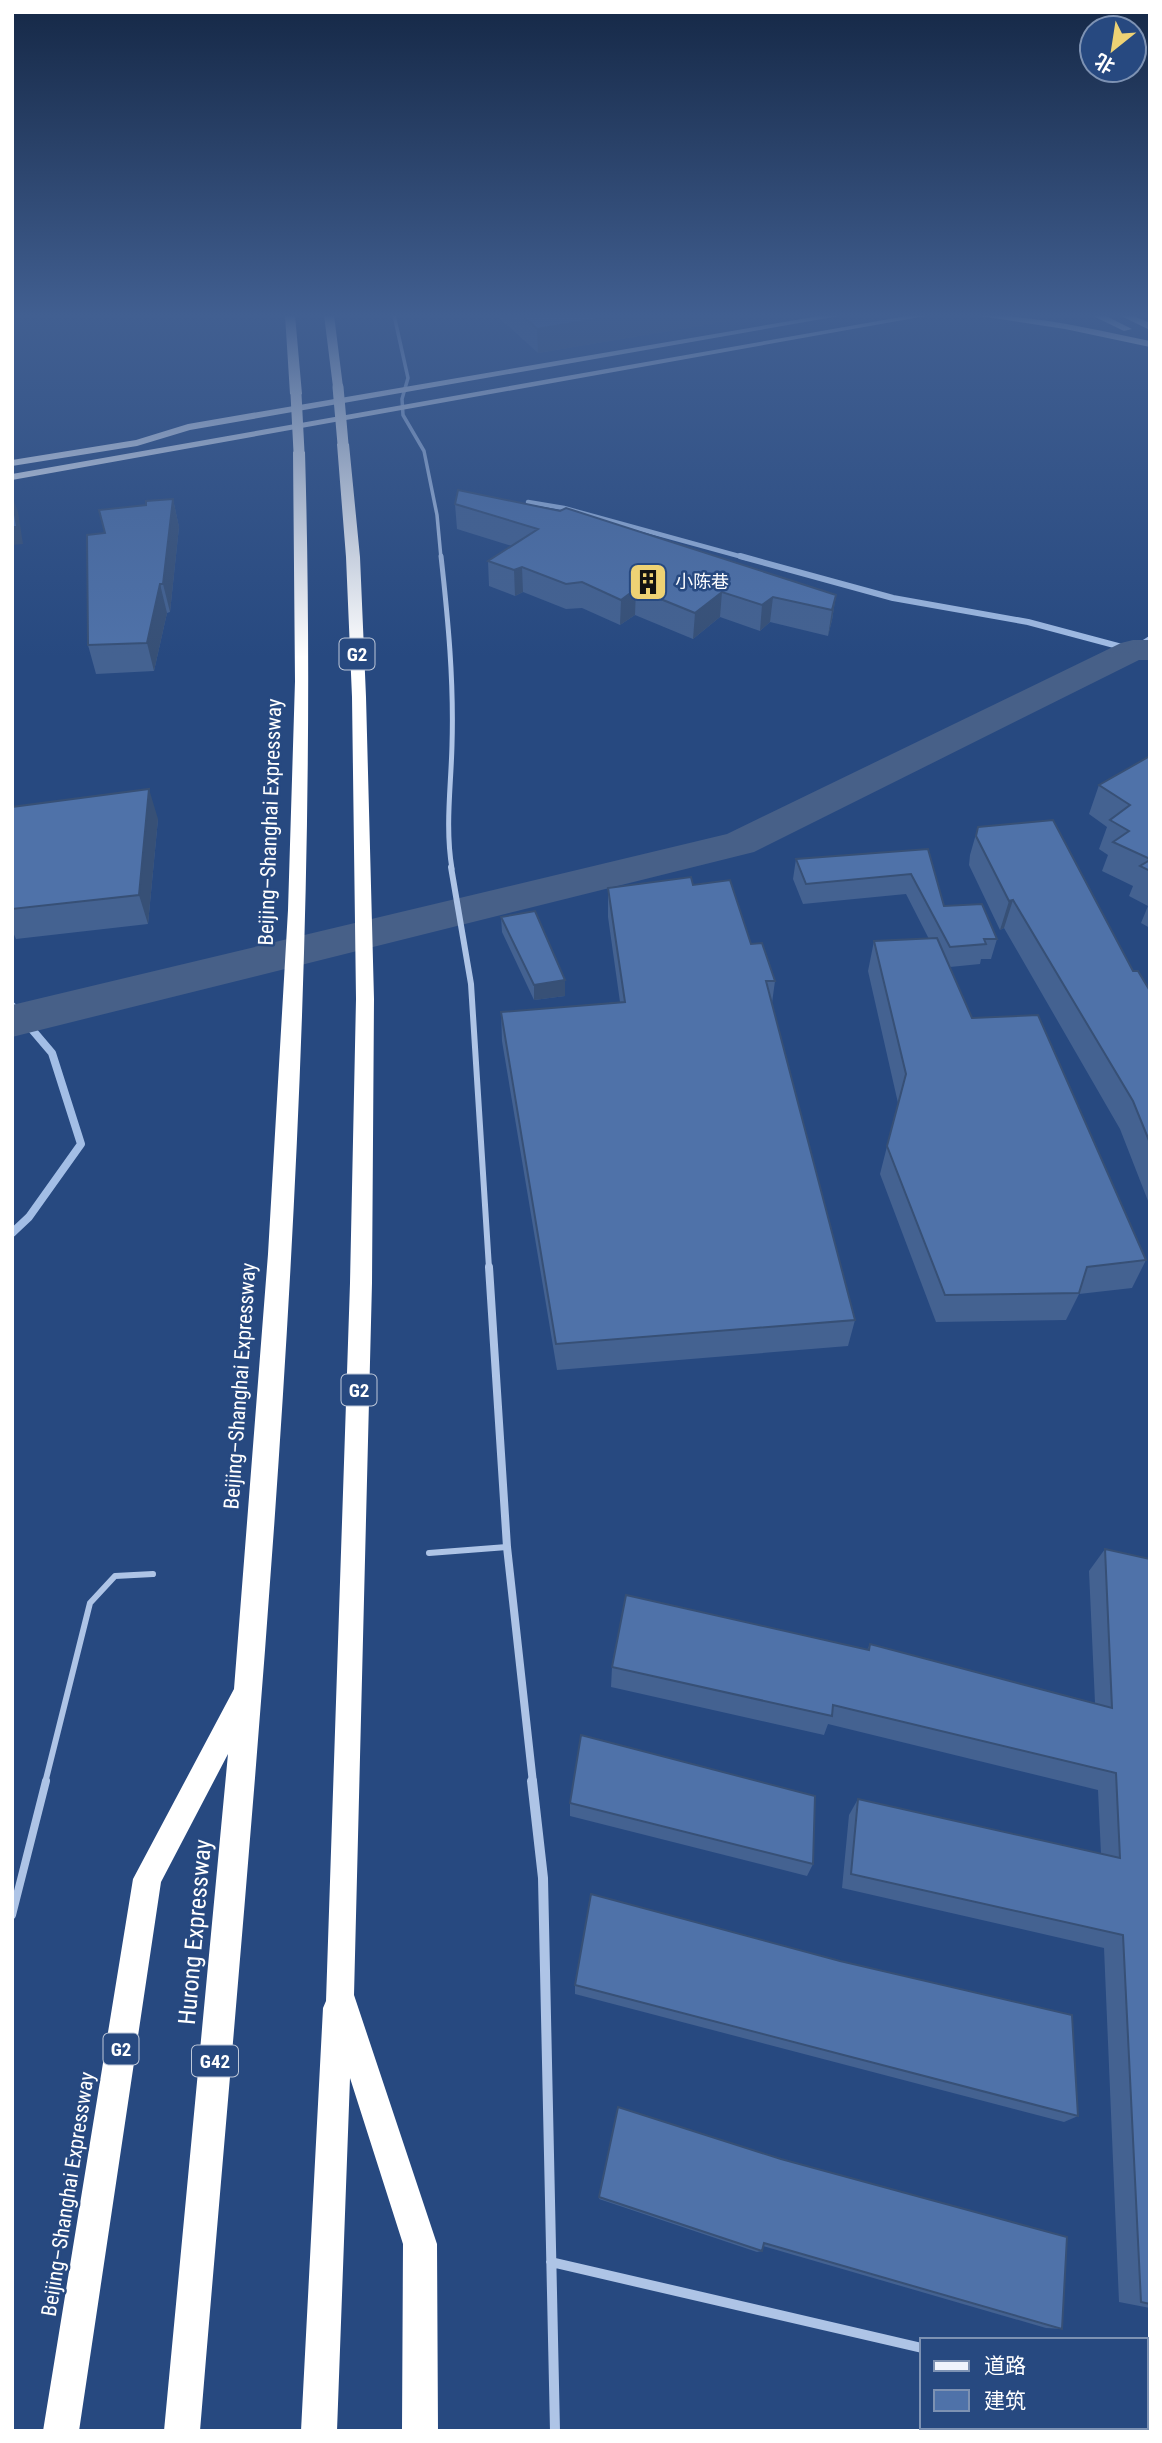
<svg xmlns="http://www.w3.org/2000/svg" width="1162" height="2443" font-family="'Roboto Condensed','Noto Sans SC',sans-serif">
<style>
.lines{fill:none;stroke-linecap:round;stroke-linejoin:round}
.stream-far2{stroke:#a3bee6;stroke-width:4.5}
.stream-far1{stroke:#a3bee6;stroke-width:6}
.stream{stroke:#a3bee6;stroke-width:8}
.river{fill:#476088;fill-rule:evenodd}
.service-far1{stroke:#aec4e6;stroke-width:6}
.service{stroke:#aec4e6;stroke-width:8}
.minor-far4{stroke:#aec4e6;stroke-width:3.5}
.minor-far3{stroke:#aec4e6;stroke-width:5}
.minor-far2{stroke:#aec4e6;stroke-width:6}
.minor-far1{stroke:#aec4e6;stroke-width:8}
.minor{stroke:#aec4e6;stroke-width:10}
.primary{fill:#eff4fd;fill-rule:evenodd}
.trunk{fill:#f7fafe;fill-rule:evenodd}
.motorway{fill:#fff;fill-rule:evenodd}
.motorway-bridge{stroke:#fff;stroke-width:11}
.wall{fill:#446291}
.shaded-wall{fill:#375076}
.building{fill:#4f72a9;stroke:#375076;stroke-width:2}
.labels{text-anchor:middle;stroke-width:5;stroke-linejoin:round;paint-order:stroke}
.far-poi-label{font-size:18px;fill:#fff;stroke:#274980;text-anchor:start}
.shield{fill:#274980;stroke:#bec8d9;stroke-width:2}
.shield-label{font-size:19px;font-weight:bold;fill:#fff}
.street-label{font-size:21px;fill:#fff;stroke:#274980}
.near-street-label{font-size:24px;fill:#fff;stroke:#274980}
</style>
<rect width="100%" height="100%" fill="#274980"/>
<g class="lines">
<path class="stream-far2" d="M528,502L564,508L746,558"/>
<path class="stream-far1" d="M740,556L893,598L1028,622L1133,650L1150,639"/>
<path class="stream" d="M12,1006L52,1053L81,1144L29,1217L12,1233"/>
<path class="river" d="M1133,640H1150V660H1139L754,852L12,1037V1005L727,834L1121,643Z"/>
<path class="service-far1" d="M429,1553L507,1547
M45,1783L90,1603L115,1576L153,1574"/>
<path class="service" d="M12,1915L46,1781"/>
<path class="minor-far4" d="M394,315L408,378L402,399L403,415L424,451L437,515L441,558"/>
<path class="minor-far3" d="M441,556C448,619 454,681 452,745C451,787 445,827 452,869"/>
<path class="minor-far2" d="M451,867L471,984L489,1268"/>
<path class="minor-far1" d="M489,1267L507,1547L533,1783"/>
<path class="minor" d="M532,1781L543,1878L555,2431
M551,2262L922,2348
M1146,2384L1150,2385"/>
<path class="primary" d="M825,315H845L190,430L137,446L12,466V460L136,440L188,424Z
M912,315H931L12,480V474Z"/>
<path class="trunk" d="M974,315C1034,315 1092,329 1150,341V347L1065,329Z
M1091,315H1104L1132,329L1124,331Z
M1119,315H1132L1150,323V330Z"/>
<path class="motorway" d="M285,315H295L302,394L296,397L290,394Z
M324,315H334L343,387L338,390L333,387Z
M343,440L349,444L360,557L366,697L374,999L372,1283L354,1995L437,2244L438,2431H402L403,2244L350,2078L337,2431H301L323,2008L326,2001L350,1283L356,999L352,697L346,557L337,444Z
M299,448L305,452C324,1111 254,1774 200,2431H164L228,1754L161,1882L79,2431H43L133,1879L234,1689L268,1254L288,910L295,681L293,452Z"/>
<path class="motorway-bridge" d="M338,387L343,444
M296,394L299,452"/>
</g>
<path class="wall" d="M496,315H735L734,320L538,353Z
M173,499L179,527L170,612L167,613L154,671L96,674L88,645L105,533L99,510L146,505Z
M455,504L836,595L832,620L828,636L770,622L760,631L720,617L693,639L635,615L620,625L582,608L566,609L523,592L515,596L489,586L488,561L512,546L457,529Z
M1150,756V928L1141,923L1148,906L1129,896L1133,886L1102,871L1108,855L1099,849L1107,827L1089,814L1099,785Z
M12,807L158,819L148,924L16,939L12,930Z
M978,827L1133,971L1150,991V1206L1120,1129L1004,928L1000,930L969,865L970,855Z
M928,849L944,906L997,939L991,959H981L980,964L950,967L972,1018L1146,1260L1132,1288L1079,1294L1066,1320L936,1322L880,1174L898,1103L868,971L874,941L929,939L906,894L803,904L793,879L796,859Z
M693,885L751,944L775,981L772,1003L855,1320L848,1346L557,1370L502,1041L501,1012L620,1002L608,917V888Z
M501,917L565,996L534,1000L502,932Z
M1105,1549L1150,1559V2308L1119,2302L1104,1948L842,1888L849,1815L858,1799L1101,1854L1098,1790L828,1724L824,1735L611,1687L612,1667L867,1650L870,1644L1095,1703L1089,1571Z
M570,1803L813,1864L807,1876L570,1816Z
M575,1985L1078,2116L1064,2122L575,1994Z
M618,2107L1062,2329L1046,2328L763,2246L762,2251L757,2252L599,2199Z"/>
<path class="shaded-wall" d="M621,315H735L734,320L538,353L537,329Z
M12,495L18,512L23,544L12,545Z
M173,499L179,527L170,612L163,584Z
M522,567L523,592L515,596L514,570Z
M160,584L167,613L154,671L147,643Z
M636,589L635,615L620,625L621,600Z
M722,592L720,617L693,639L695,613Z
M836,595L832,620L828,636L832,610Z
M773,597L770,622L760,631L762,605Z
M149,789L158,819L148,924L139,895Z
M1013,900L1004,928L1000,930L1009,901Z
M565,980V996L534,1000V985Z"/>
<path class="building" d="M522,315H621L537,329Z
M458,490L560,511L566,508L836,595L832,610L773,597L762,605L722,592L695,613L636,589L621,600L582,582L566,584L522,567L514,570L488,561L538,529L455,504Z
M12,496L17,527H12Z
M173,499L163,584H160L147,643L88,645L87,535L105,533L99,510L146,505V501Z
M1150,756V859L1113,842L1129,831L1110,820L1130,805L1099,785Z
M149,789L139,895L12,909V807Z
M1053,820L1133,971H1138L1150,991V1143L1133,1101L1013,900L1009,901L976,836L978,827Z
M928,849L944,906L982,904L997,939H984L986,944L950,947L911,874L806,884L796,859Z
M1150,860V871L1140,866Z
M691,877L693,885L730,880L751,944L762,943L775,981H766L855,1320L556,1344L501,1012L625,1002L608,888Z
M535,911L565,980L534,985L501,917Z
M937,938L972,1018L1038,1015L1146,1260L1087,1267L1079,1293L945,1295L887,1146L906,1074L874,941Z
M1105,1549L1150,1559V2304L1141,2302L1123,1935L851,1874L858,1799L1120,1858L1116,1773L833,1705L832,1716L612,1667L626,1595L869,1650L870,1644L1112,1708Z
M581,1735L815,1796L813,1864L570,1803Z
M591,1894L840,1961L1072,2015L1078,2116L575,1985Z
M618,2107L781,2159L1067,2237L1062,2329L764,2243L762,2251L599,2197Z"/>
<linearGradient id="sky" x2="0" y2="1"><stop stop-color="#152846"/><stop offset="0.48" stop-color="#415f91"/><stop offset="1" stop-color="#415f91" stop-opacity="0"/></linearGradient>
<rect width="1162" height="657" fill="url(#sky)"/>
<defs>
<g id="building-square" transform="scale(2.0125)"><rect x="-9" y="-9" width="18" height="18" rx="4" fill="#eed274" stroke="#274980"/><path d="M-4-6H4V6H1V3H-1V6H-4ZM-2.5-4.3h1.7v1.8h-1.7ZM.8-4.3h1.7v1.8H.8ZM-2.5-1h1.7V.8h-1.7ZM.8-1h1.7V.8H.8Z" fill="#111"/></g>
</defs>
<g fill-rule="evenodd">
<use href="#building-square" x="648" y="582"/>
</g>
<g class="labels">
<g class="far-poi-label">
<text x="675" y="588">小陈巷</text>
</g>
<g class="shield">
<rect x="339.5" y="638.5" width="35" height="31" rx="5"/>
<rect x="341.5" y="1374.5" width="35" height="31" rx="5"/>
<rect x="103.5" y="2033.5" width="35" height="31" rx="5"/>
<rect x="192" y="2045.5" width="46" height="31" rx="5"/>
</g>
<g class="shield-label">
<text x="357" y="661">G2</text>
<text x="359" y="1397">G2</text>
<text x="121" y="2056">G2</text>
<text x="215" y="2068">G42</text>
</g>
<g class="street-label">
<text transform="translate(270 822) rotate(-88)" y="7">Beijing–Shanghai Expressway</text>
<text transform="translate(240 1386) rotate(-86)" y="7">Beijing–Shanghai Expressway</text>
<text transform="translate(68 2194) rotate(-81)" y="7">Beijing–Shanghai Expressway</text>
</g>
<g class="near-street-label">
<text transform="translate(195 1932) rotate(-85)" y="8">Hurong Expressway</text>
</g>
</g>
<rect width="1162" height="2443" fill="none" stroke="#ffffff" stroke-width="28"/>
<rect x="920" y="2338" width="228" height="91" fill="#274980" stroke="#7d92b3" stroke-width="2"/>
<rect x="934" y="2361" width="35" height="10" fill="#eff4fd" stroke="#7d92b3" stroke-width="2"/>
<text x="984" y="2373" font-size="21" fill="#ffffff">道路</text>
<rect x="934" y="2390" width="35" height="21" fill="#4f72a9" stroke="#7d92b3" stroke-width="2"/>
<text x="984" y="2408" font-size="21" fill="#ffffff">建筑</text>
<g transform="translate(1113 49) rotate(210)"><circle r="33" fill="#274980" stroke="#7d92b3" stroke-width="2"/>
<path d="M0-5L12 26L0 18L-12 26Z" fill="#eed274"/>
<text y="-10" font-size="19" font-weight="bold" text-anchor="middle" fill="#ffffff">北</text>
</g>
</svg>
